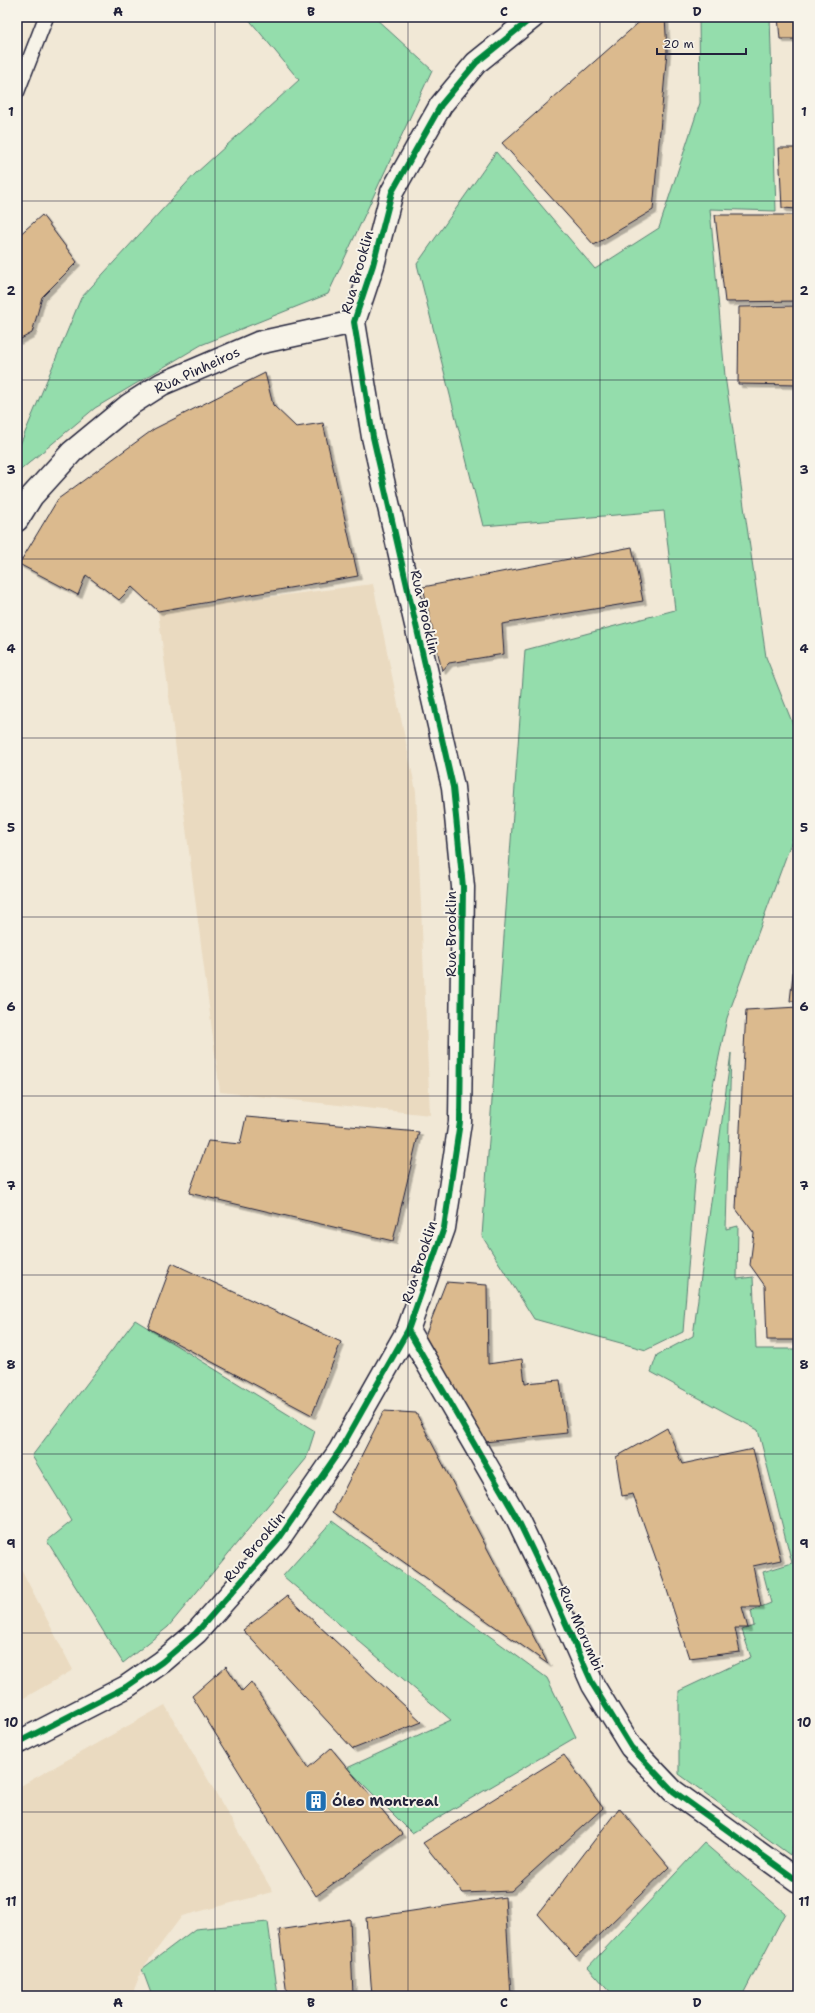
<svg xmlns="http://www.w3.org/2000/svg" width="815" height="2013" font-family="'Shantell Sans',sans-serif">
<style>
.built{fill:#eadac0}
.green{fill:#94ddac;stroke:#5b8074}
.building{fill:#dbba8e;stroke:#22223b;filter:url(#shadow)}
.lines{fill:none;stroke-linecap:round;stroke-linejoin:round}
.service-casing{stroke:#22223b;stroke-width:17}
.minor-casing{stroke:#22223b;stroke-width:25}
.service{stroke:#f7f3e8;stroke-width:14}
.minor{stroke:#f7f3e8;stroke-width:22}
.cycleway-casing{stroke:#f7f3e8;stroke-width:8}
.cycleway{stroke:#00873e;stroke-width:6}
.grid{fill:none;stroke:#22223b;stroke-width:1;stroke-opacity:0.55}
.labels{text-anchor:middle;stroke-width:4;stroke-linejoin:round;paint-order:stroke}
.street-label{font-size:14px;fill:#22223b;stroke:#f7f3e8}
.poi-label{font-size:14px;font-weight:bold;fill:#22223b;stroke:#f7f3e8;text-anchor:start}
.neatline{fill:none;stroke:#22223b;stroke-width:1.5}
.grid-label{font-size:13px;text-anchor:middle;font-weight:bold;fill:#22223b}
</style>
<defs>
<filter id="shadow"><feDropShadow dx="3.5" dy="3.5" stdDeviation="0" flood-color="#0004"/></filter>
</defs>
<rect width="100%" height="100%" fill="#f1e8d6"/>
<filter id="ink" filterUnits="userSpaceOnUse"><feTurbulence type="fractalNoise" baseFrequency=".025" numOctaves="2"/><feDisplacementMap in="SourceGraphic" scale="8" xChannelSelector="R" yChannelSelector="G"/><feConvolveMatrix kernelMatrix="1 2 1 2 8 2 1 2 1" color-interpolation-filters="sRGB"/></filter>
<g filter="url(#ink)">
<path class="built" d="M373,584L416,791L430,1115L220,1092L158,611Z
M17,1561L73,1670L17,1702Z
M165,1705L273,1892L182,1916L142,1969L134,1990L137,1996H17V1788Z"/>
<path class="green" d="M247,17H374L432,70L328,294L201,345L95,408L17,473V452L81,298L195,174L299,80Z
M699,17H770L776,211L710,209L725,376L766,657L798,737V824L727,1018L696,1168L683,1332L646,1350L534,1319L482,1236L525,650L675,610L664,511L483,526L417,264L496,152L595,269L659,228L700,103Z
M731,1053L726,1229L738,1226L737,1279L753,1277L756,1349H798V1829L790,1855L679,1774V1691L751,1657L742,1630L754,1626L751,1611L771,1603L763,1572L792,1563L758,1430L651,1372L657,1355L693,1336Z
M135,1320L315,1431L306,1459L168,1627L123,1663L47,1541L72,1521L32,1456Z
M332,1521L547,1678L576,1737L412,1833L347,1768L451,1720L283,1576Z
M704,1843L785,1913L742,1996H614L588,1967Z
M268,1922L278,1996H152L142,1969L195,1929Z"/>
<path class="building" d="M645,17H665L667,51L653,210L594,245L502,143Z
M778,17H798V39H780Z
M779,148H798V209L782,208Z
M42,215L77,262L42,297L32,333L17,341V237Z
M715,215H798V301L725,302Z
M798,306V385L738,384L739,307Z
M265,373L273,405L296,427L323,423L358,576L158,611L132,587L119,600L86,575L78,595L19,564L58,499L154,429Z
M632,547L643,601L502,624L504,654L449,663L442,671L423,587Z
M798,928V1001H790Z
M798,1007V1340H767L765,1286L750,1265L754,1233L736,1209L746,1010Z
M246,1117L419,1132L393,1241L189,1193L208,1141L240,1144Z
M172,1263L341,1342L312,1415L148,1328Z
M446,1282L487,1285L488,1364L522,1359L525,1383L560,1380L567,1433L485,1442L425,1336Z
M384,1411L416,1413L548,1664L333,1512Z
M667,1428L682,1464L753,1449L781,1560L753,1566L761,1607H742L748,1628H735L740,1652L689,1658L666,1587L633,1494L622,1496L616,1457Z
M287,1596L422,1722L353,1749L243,1630Z
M226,1666L242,1691L251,1682L308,1768L331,1748L402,1834L316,1896L192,1696Z
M564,1755L603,1808L511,1891L463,1893L423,1843Z
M619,1808L669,1867L576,1957L538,1914Z
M505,1897L511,1996H372L366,1918Z
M350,1919L353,1996H287L279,1930Z"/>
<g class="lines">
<g class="service-casing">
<path id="service" d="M17,92L46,17"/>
</g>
<g class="minor-casing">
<path id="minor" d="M17,520L32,496L72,452L129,405L162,384L258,343L354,322
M408,1330L517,1518L543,1572L593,1685L631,1747L673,1791L798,1881
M17,1743L126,1687L162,1662L196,1633L278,1540L340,1450L408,1330L444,1228L460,1122L463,887L453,787L373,437L354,322L373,265L392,192L441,105L476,63L533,17"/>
</g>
<use href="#service" class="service"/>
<use href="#minor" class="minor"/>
<g class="cycleway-casing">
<path id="cycleway" d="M408,1330L517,1518L543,1572L593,1685L631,1747L673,1791L798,1881
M17,1743L126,1687L162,1662L196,1633L278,1540L340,1450L408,1330L444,1228L460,1122L463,887L453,787L373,437L354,322L373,265L392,192L441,105L476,63L533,17"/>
</g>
<use href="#cycleway" class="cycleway"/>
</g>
</g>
<path class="grid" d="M215,17V1996M408,17V1996M600,17V1996M17,201H798M17,380H798M17,559H798M17,738H798M17,917H798M17,1096H798M17,1275H798M17,1454H798M17,1633H798M17,1812H798"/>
<defs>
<g id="building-square" transform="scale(1.15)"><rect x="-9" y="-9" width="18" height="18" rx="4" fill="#1f6fb2" stroke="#f7f3e8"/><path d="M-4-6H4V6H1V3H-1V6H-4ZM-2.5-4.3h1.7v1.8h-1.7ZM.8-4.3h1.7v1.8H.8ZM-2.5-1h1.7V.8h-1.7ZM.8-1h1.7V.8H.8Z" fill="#fff"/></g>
</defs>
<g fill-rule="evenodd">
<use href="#building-square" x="316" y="1801"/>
</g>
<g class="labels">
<g class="street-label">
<text transform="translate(357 272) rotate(-74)" y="5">Rua Brooklin</text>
<text transform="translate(197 370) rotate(-25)" y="5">Rua Pinheiros</text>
<text transform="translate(425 612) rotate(77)" y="5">Rua Brooklin</text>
<text transform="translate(451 934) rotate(-90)" y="5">Rua Brooklin</text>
<text transform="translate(419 1262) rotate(-72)" y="5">Rua Brooklin</text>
<text transform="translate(254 1547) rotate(-50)" y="5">Rua Brooklin</text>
<text transform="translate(581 1628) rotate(66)" y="5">Rua Morumbi</text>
</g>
<g class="poi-label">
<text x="332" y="1806">Óleo Montreal</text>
</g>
</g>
<rect width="815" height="2013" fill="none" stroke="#f7f3e8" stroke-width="44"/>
<path d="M657 48v6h89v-6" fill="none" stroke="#22223b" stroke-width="2"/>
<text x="663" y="48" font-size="12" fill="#22223b" stroke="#f7f3e8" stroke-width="3" paint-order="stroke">20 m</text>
<rect x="22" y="22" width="771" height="1969" class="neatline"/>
<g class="grid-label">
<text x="118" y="16">A</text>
<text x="311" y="16">B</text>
<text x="504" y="16">C</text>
<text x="697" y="16">D</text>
<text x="11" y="116">1</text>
<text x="804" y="116">1</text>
<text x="11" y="295">2</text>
<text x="804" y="295">2</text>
<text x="11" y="474">3</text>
<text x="804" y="474">3</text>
<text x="11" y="653">4</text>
<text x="804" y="653">4</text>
<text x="11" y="832">5</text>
<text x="804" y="832">5</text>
<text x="11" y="1011">6</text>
<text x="804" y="1011">6</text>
<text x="11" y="1190">7</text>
<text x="804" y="1190">7</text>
<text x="11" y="1369">8</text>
<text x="804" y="1369">8</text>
<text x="11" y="1548">9</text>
<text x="804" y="1548">9</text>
<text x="11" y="1727">10</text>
<text x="804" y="1727">10</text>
<text x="11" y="1906">11</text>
<text x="804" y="1906">11</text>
<text x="118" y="2007">A</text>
<text x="311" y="2007">B</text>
<text x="504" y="2007">C</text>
<text x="697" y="2007">D</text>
</g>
</svg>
